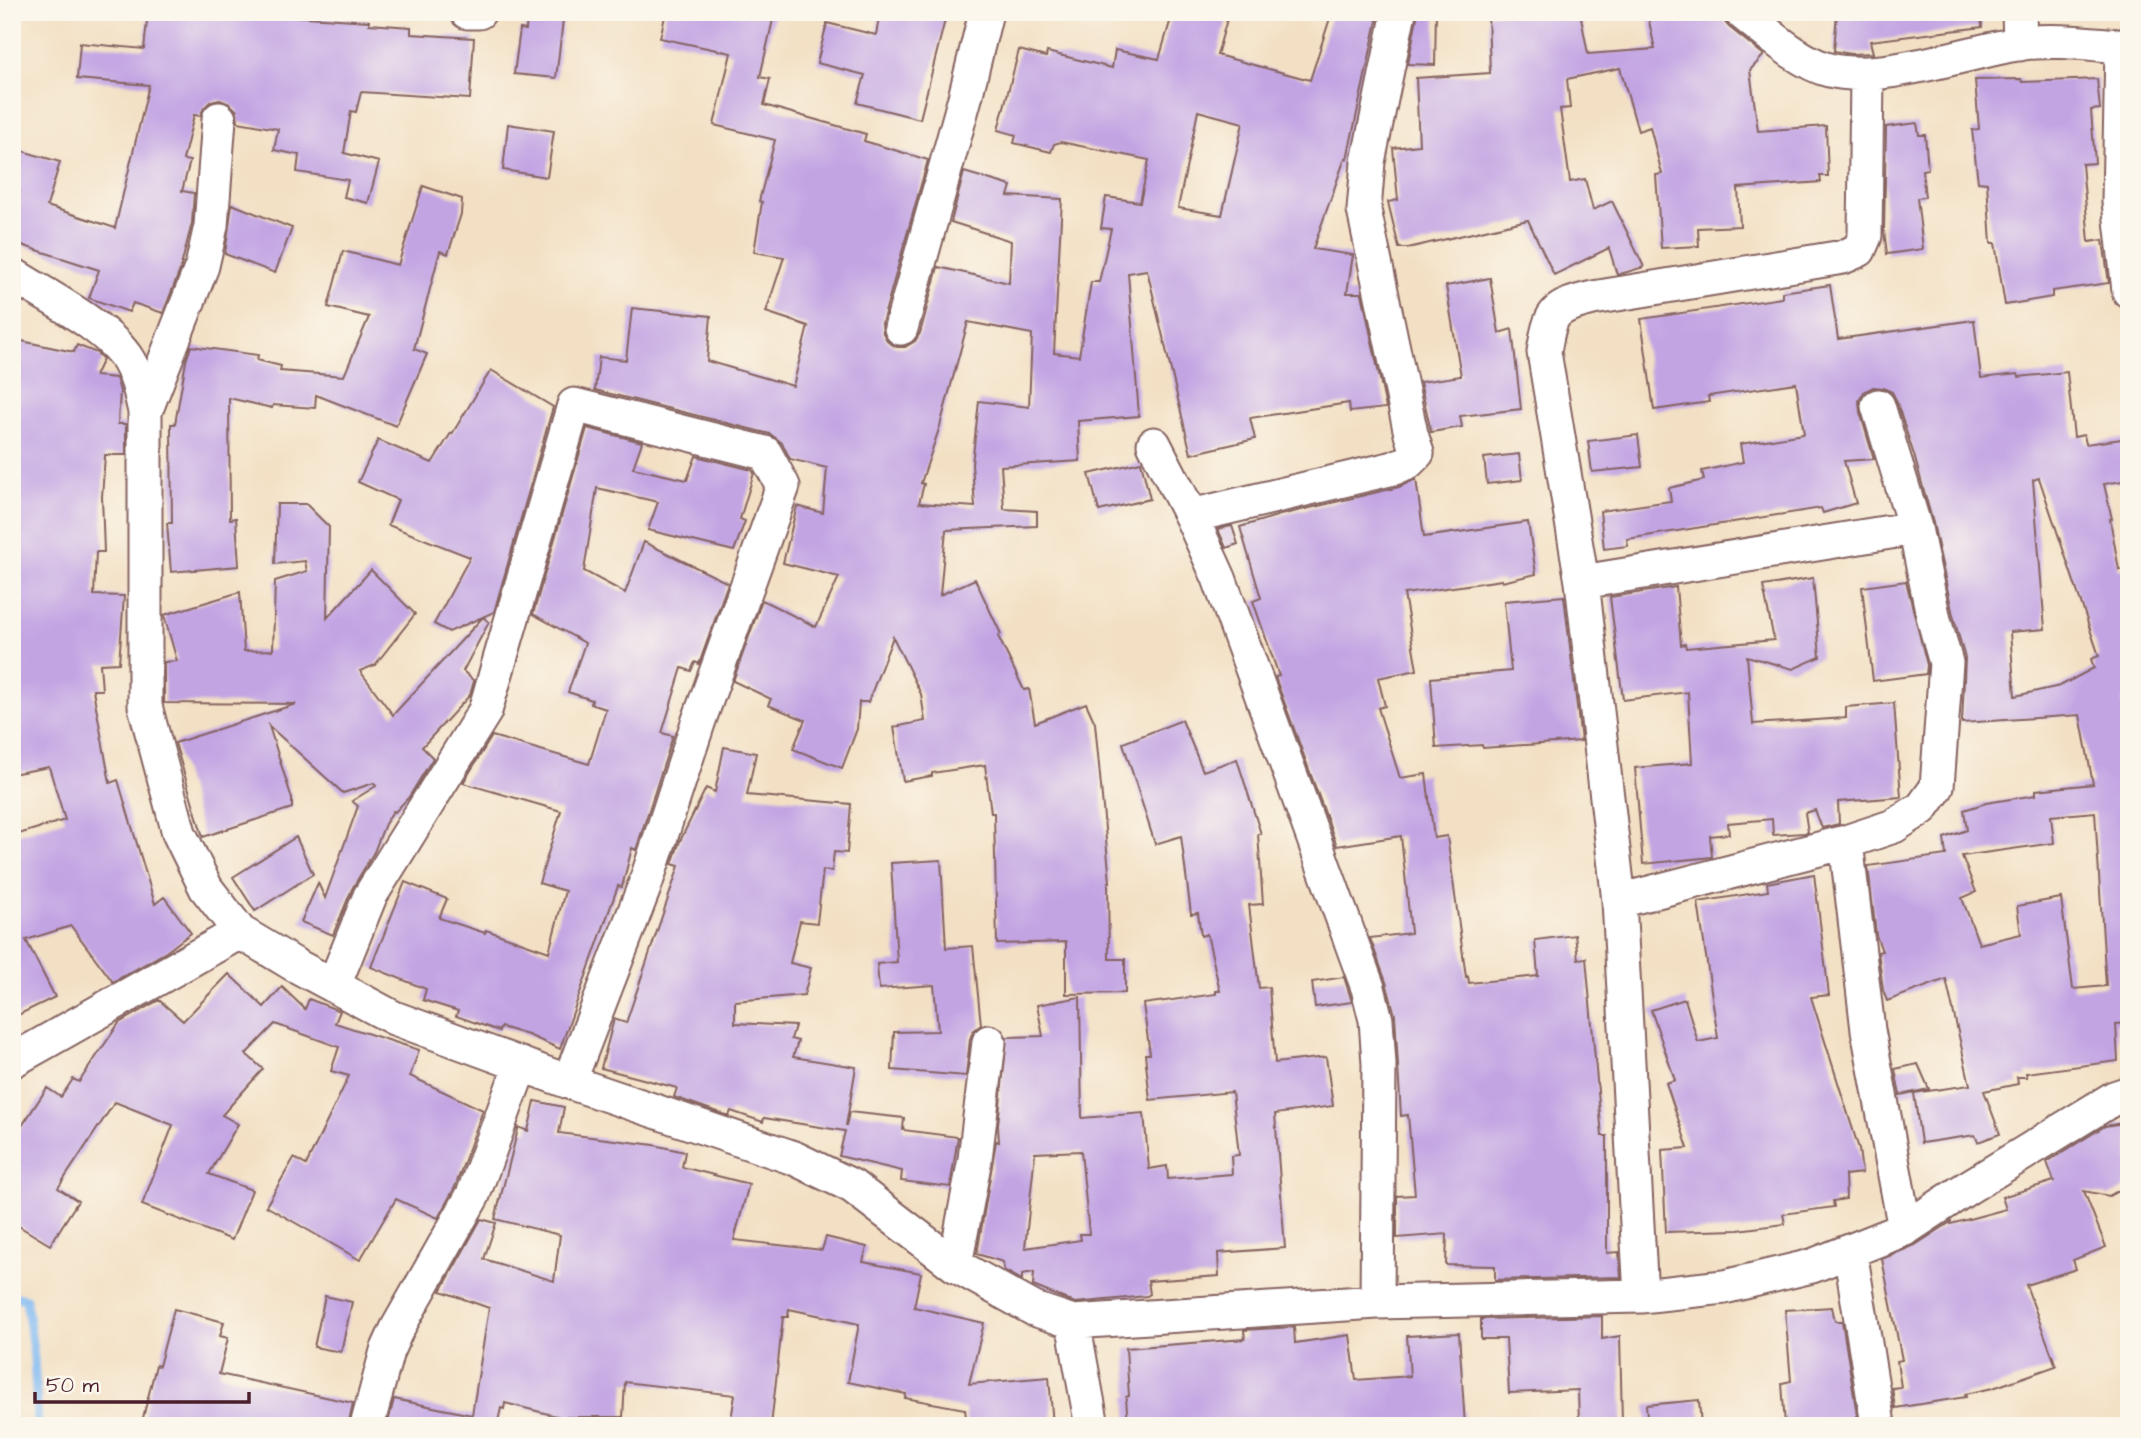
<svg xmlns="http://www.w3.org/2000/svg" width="2141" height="1438" font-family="'Architects Daughter',sans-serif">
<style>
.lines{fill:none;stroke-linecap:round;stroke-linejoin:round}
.stream{stroke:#80b9f1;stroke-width:9}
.building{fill:#c2a4e3;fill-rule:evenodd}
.minor-casing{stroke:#856361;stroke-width:37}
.minor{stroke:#fff;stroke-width:33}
</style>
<rect width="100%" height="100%" fill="#fbf7ec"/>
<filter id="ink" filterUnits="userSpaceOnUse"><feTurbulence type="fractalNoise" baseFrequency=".0143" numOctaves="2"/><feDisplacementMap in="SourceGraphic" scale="14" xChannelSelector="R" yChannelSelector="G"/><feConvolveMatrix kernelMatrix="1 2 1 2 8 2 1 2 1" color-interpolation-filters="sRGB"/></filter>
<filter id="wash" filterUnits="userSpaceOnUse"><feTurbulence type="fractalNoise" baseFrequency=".00686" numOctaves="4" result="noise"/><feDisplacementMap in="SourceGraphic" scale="28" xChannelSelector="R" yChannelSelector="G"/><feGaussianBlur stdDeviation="1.57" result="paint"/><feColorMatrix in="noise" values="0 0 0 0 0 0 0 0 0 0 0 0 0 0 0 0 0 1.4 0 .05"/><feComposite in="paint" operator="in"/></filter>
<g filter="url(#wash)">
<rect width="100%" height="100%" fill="#f3e0c4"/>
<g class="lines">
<path class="stream" d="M12,1296L26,1299L34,1358L38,1426"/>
</g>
<g id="blocks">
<path class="building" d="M148,12H293L292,16L369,21V24L411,27V34L474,38L470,99L361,92L356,112L351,111L344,153L379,162L368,203L344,197L348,180L297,172L299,155L274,150L278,129L238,122L237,111L230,104L220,100L210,102L204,108L200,116L194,115L183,160L190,161L182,191L194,193L192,223L180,270L163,313L133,303L129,312L89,298L99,270L12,242V215L20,192L12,189V148L60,162L47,206L115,228L149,85L77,79L80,43L144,49Z
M527,12H564L556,78L514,74L520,29L526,30Z
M666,12H759L774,15L760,77L770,79L764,105L866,134L864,141L928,160L882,323L883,333L888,342L897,347H905L915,341L920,333L938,267L1009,283L1011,241L951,222L964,172L1011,186L1008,196L1062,199L1054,353L1079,356L1091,282H1099L1111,229L1101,228L1106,197L1140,202L1149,160L1061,142L1054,144L1051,152L1014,143L1016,135L998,130L1019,50L1046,57L1047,52L1112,68L1115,50L1159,59L1173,12H1229L1217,55L1310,80L1332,12H1379L1347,159L1345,158L1313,249L1353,255L1347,293H1362L1386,408L1350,412L1349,403L1250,418L1255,439L1191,454L1147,270L1128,273L1139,416L1078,421L1080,461L1001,466L1004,509L1037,511V526L946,530L940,595L975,579L1001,634L998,636L1024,690L1029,689L1035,723L1086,703L1095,723L1110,882H1108L1109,959H1125V993L1066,994V942L997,944L994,813H991L985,765L932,773V776L903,781L894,727L925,721L921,694L893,637L868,702H859L857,729L842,768L793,749L805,720L768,705L771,699L733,681L762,600L816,627L839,577L783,563L797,506L823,513L827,468L790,459L782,443L770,434L595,390L599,357L626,360L632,308L711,316L707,361L793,386L808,326L766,312L784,257L754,252L762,202L759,201L775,140L714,125L731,53L660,38ZM1198,111L1243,123L1222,215L1178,208ZM968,322L1032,334L1029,407L979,401L972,464L975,507L919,503L924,484L921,483L940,426Z
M880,12H947L920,119L857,103L865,75L817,63L827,23L876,35Z
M1418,12H1436L1435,65L1408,64Z
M1580,12L1588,54L1655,49L1647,12H1722L1723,20L1729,27L1764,55L1750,70L1758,131L1826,126L1828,176H1820L1821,182L1738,188L1740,226L1698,228L1699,246L1661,248L1656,175L1662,174L1650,127L1638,131L1620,68L1567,79L1570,108L1560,109L1570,182L1585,179L1593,210L1612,201L1644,267L1617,275L1609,248L1554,275L1528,220L1408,248H1399L1388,202L1398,200L1393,148L1419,145L1416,78L1490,73L1488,14Z
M1837,12H1981L1982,27L1870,41L1873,53L1851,54L1834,51Z
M2021,79L2022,82L2097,79L2100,109L2091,110L2095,163L2082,164L2089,242L2103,240L2109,283L2052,291V297L2005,305L1995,243H1991L1987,183L1978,182L1972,130L1979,129L1975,80Z
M1917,123L1919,135H1925L1928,169L1922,170L1925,197L1917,198L1923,249L1887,254L1884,231L1886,127Z
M508,124L554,131L547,177L503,170Z
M423,186L462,199L461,214L448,254L440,251L414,349L427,354L396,426L316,395L315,408L273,405L272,408L229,398L230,519L236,518L239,566L171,572L167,523H172L171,424H175L186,361L191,346L258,355L257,360L281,366L280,371L344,376L369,317L328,307L343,251L398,265Z
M232,204L292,228L275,273L225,254Z
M1490,278L1499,333L1512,329L1521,409L1460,416L1462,427L1431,432L1420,382L1461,376L1446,286Z
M1830,285L1838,339L1974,320L1981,378L2018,374L2019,377L2067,372L2074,437L2084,435L2086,444L2129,438V480L2104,484L2112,519H2110L2119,570L2129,567V699L2122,701L2129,739V1023L2116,1024L2118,1061L2026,1073L2027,1077H2017L2018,1084L1984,1091L2000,1134L1978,1142L1975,1135L1921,1143L1914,1093L1970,1085L1946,979L1887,1001L1883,990L1878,952L1882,951L1876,935L1868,866L1946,855L1944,838L1967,830L1964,810L1986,803L2036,795V790L2093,784L2080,715L1962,723L1965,658L1953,615L1933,523L1914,455L1896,400L1892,392L1883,388L1873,387L1864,392L1859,401L1860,412L1874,459L1844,461L1856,503L1823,513L1821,508L1627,539L1628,546L1604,549L1600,511L1671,501L1669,488L1704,480L1702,471L1743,462L1740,444L1804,434L1796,383L1708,396L1709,402L1654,410L1641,319L1782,298V292ZM2039,478L2099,656L2091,659L2094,668L2060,686L2015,696L2010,632L2045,629L2033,480ZM2095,812L2106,986L2073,989L2061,898L2017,906L2021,934L1979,944L1962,898L1976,892L1962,856L2054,843L2051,816Z
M12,339L74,352L77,345L97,353L103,359L95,376L116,378L120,391L118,424H126V455H105L102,497L104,552H96L94,595L124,596L119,663L100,664L102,690H93L110,783L118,780L155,904L164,897L191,933L166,952L113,982L71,926L26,940L55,997L12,1018V836L65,820L49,767L12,774V682H16L12,640Z
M491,370L553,407L494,612L449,632L434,624L470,557L388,525L398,500L358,482L378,440L432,463L451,433L452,434Z
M587,428L642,442L633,468L687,480L696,456L752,470L754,473L740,519L745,521L734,551L648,530L658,502L597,488L584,571L625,593L644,542L728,583L699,664L695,662L691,671L682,668L662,733L673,736L636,850L632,848L622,887L618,886L560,1049L528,1035L501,1027L499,1031L456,1016L458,1011L423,1000L426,989L371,967L405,882L447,899L439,918L485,933L486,930L549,952L565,891L539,883L561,811L463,783L492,736L589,764L606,709L591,704L592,700L568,692L585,643L533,614Z
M1638,435L1642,467L1592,472L1588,441Z
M1519,454L1522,480L1487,484L1484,458Z
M1141,462L1150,499L1099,511L1089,474Z
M1416,479L1424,537L1528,522L1536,574L1502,582V580L1404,594L1417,670L1378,678L1385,706L1378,708L1400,778L1426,774L1434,838L1447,836L1466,977L1468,976L1469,983L1538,976L1535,940L1575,935L1578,959L1586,958L1602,1136H1607V1253L1619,1252L1621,1277L1495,1280V1266L1446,1265L1447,1234L1397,1238V1196L1415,1195L1408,1115L1401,1116L1395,1015L1386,982L1370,938L1411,933L1401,836L1337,846L1275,677L1279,676L1253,601L1261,598L1240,527L1280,515L1399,487Z
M277,504H306L329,527L327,618L371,570L415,614L375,665L360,671L393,715L483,617L489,622L463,671L474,681L470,695L422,747L433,758L409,797L395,812L393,811L385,824L374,852L352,889L333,935L301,922L318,883L325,898L358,806L352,801L376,786L374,783L343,793L269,726L292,799V808L203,837L175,743L296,704L164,703V662L177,661L164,615L240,592L244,651L273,650L275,581L307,571L305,561L275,564Z
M1232,526L1238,544L1226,548L1218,529Z
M1813,578L1820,657L1793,669L1747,656L1753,724L1846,718V707L1894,703L1901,797L1838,802L1839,824L1822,828L1815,810L1805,813L1808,832L1804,833L1773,835L1772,819L1728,823L1729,834L1710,836L1712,857L1643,864L1635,768L1692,763L1688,692L1623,700L1610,597L1676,587L1681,645L1685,644L1686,648L1774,640L1763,586Z
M1906,581L1927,665L1926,674L1873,681L1862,587Z
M1564,596L1581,741L1483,748L1482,745L1436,748L1431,678L1511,671L1504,601Z
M1182,720L1203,771L1237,759L1261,834H1258L1263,904L1249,905L1259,988L1269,987L1275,1063L1326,1057L1333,1106L1275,1114L1285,1248L1218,1253L1219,1276L1148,1281L1150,1294L1147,1296L1075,1303L1033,1286L1034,1272L1022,1274V1280L1004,1270L1003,1262L977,1254L996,1141L999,1142L998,1125L1007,1037L1043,1036L1037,1005L1080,997L1082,1118L1144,1113L1149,1169L1167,1166L1168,1179L1232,1174L1231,1156L1239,1155L1232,1092L1150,1100L1145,1054H1150L1143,1004L1216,994V991H1220L1207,934L1201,936L1198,913L1191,914L1181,836L1155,844L1123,743ZM1081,1151L1089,1234H1080L1081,1240L1025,1248L1035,1153Z
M724,747L756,753L747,795L851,804L847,853L834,852L832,871L823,870L817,923L800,921L790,963L811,968L804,995L735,1001V1023L795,1026L791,1039L798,1041L793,1057L856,1067L846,1126L849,1112L904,1118L903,1130L958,1137L950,1187L901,1181L902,1171L839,1156L845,1131L764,1118L763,1122L731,1111L729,1116L674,1097L677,1088L601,1068L614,1019L626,1023L679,866L672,864L680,841L706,788L715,792Z
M296,837L313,874L255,911L233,877Z
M941,860L946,948L973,946L981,1025L973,1031L970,1039L966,1076L892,1070L894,1032L938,1031L934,985L879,989L877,964L897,962L891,863Z
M1814,874L1829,995L1811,997L1859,1149L1862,1173L1845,1175L1846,1199L1833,1201L1834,1207L1783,1214L1785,1224L1738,1230L1666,1232L1662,1150L1688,1148L1666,1083L1675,1080L1651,1010L1685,999L1698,1042L1718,1038L1698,902L1768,891L1767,883Z
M229,974L264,1007L282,987L305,1009L309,999L340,1011L335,1023L419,1050L410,1076L483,1110L455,1187L438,1218L396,1199L360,1260L266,1206L294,1158L306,1165L349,1076L331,1071L339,1047L275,1024L246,1054L263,1069L222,1115L238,1124L209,1174L252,1190L232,1240L142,1205L173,1125L115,1102L58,1188L78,1201L50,1245L12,1222V1141L47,1088L61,1097L73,1079L79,1082L119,1023L159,1000L183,1021Z
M1344,977L1352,1002L1315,1007L1312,982Z
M1918,1064L1929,1089L1900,1095L1895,1069Z
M535,1101L564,1107L559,1133L654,1145L685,1152L682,1167L749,1184L734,1240L822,1250L826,1237L867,1247L863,1262L921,1273L914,1307L984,1323L969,1384L1049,1377L1053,1425L967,1426L965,1409L905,1398L906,1394L848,1382L859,1324L789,1309L788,1317H783L771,1426H730L735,1395L625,1382L623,1417H560L505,1403L504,1409L501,1408L497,1426H387L394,1399L472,1415L489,1308L441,1291L481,1219L496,1223L484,1259L554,1281L560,1235L495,1219L518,1129V1127L528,1131Z
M2129,1122V1185L2109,1196L2084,1191L2106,1247L2073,1260L2076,1269L2026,1285L2056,1366L1993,1388L1965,1394L1966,1397L1895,1408L1892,1388L1901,1387L1897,1361L1902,1360L1882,1259L1915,1245L1951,1222V1224L2006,1209L2002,1197L2054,1181L2047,1162L2105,1126Z
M325,1296L352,1302L341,1352L314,1347Z
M1832,1307L1835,1321H1842L1858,1421L1785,1426L1782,1383L1791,1381L1785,1310Z
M174,1309L224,1322L220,1336L228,1338L219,1374L353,1403L348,1426H141L156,1365L159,1366Z
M1602,1316V1339L1620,1336L1622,1422L1579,1423L1578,1390L1509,1393L1506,1339H1481V1319Z
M1294,1327L1295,1343L1350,1335L1356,1380L1410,1376L1407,1336L1459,1333L1465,1426H1128L1126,1397L1129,1396L1126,1348L1245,1339L1244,1330Z
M1699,1400L1701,1426H1648L1646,1405Z"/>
</g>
</g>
<g filter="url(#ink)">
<use href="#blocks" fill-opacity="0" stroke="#856361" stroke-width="2"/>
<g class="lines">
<g class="minor-casing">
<path id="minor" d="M467,12H479
M1741,12C1764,30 1800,63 1829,70C1882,83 1963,53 2017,44C2053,38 2093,44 2129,47
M2019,12L2020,44
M2122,47L2119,202L2129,291
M12,274C46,296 108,327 128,360C138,376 141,394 145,412V706L179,833L206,888L240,932L295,965L394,1018L569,1082L794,1158L852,1186L955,1265L1034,1309L1073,1322L1377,1302L1641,1296L1724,1287L1812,1266L1905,1229L1967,1188L2114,1098L2129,1093
M901,328L965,98L986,12
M145,412L202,266L211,226L219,119
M1154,444L1191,516L1219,578L1368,988L1376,1020L1379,1064L1377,1302
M1191,516L1394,468L1408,462L1417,453L1411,434L1364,210L1368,162L1399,12
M1582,582L1915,528
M1846,842L1868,1030L1905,1229
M1619,901L1846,842L1894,826L1922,808L1937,787L1946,663L1934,620L1915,528L1878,406
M334,985L370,896L485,711L574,405L765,453L783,486L698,723L645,885L569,1082
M12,1061L240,932
M1850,1251L1878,1424
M955,1265L975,1159L989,1042
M1641,1296L1619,901L1582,582L1544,352C1551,311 1552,308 1593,298L1843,257L1859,250L1865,236L1867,75
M1073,1322L1092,1426
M367,1426L387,1351L397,1329L473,1195L521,1064"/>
</g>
<use href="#minor" class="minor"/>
</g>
</g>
<rect width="2141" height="1438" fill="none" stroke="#fbf7ec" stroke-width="42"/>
<path d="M35 1392v10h214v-10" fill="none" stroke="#4a1f2b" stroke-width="3.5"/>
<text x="46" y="1392" font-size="21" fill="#4a1f2b" stroke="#fbf7ec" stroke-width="5" paint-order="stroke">50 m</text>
</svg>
